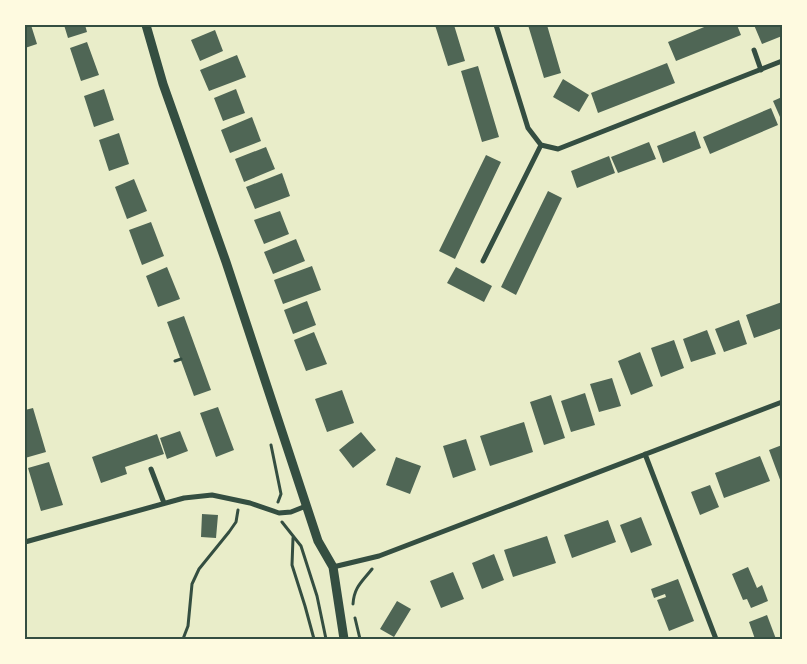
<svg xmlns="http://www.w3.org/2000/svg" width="807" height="664" font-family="'Asap Condensed',sans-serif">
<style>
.building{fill:#4f6655}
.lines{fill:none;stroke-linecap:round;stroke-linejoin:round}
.path{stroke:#344e41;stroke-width:3}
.minor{stroke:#344e41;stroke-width:5}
.tertiary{stroke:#344e41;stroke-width:9}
.neatline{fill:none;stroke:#344e41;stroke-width:2}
</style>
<rect width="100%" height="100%" fill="#e9edc9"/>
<path class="building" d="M25,25H31L37,44L25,48Z
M64,25H85L87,32L68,38Z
M435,25H454L465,61L448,66Z
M528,25H547L561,73L544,78Z
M709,25H737L741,35L676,61L668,42Z
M754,25H782V36L762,44Z
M215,30L223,51L200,61L191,40Z
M87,42L99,75L81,81L70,48Z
M237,55L246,77L209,91L200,70Z
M667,63L675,83L598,113L591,93Z
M478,66L499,137L482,142L461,71Z
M563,79L589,95L579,112L553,97Z
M104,89L114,120L94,127L84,96Z
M236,89L245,113L223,121L214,98Z
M782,97V117H780L773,101Z
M771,108L778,125L710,154L703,137Z
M252,117L261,141L230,153L221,130Z
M695,131L701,148L663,163L657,146Z
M119,133L129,164L109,171L99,140Z
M649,142L656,159L618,173L611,157Z
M266,147L275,169L244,182L235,159Z
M486,155L501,162L455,259L439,251Z
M609,156L615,173L577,188L571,171Z
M282,173L290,196L255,209L246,187Z
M134,179L147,211L127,219L115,187Z
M548,191L562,198L516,295L501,287Z
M280,211L289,234L264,244L254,220Z
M151,222L164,256L142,265L129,230Z
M296,239L305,261L273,274L264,252Z
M312,266L321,290L283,304L274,280Z
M167,267L180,299L158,307L146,276Z
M456,267L492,286L484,302L447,283Z
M307,301L316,325L293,334L284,310Z
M782,302V328L754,338L746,315Z
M184,316L211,390L194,396L167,322Z
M739,320L747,344L724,352L715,329Z
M707,330L716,354L691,362L683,339Z
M314,332L327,364L306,371L294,340Z
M674,340L684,368L661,377L651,348Z
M640,352L653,386L631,395L618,361Z
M612,378L621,406L599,412L590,384Z
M342,390L354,423L327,432L315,399Z
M585,393L595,425L571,432L561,401Z
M551,395L565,438L544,445L530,402Z
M218,407L234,450L216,457L200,413Z
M33,408L46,452L25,458V410Z
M524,422L533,452L490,466L480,436Z
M180,431L188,451L167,459L160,438Z
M361,432L376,450L353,468L339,450Z
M157,434L164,454L125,467L127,474L101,483L92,457Z
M466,439L476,470L453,478L443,446Z
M782,445V485L769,450Z
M760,456L770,481L724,498L715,473Z
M396,457L421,466L410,494L386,485Z
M49,462L63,505L41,511L28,468Z
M710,485L719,507L700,515L691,492Z
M202,514L218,515L216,538L201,537Z
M641,517L652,545L631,553L620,525Z
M608,520L616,542L572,558L564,535Z
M547,536L556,563L513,577L504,550Z
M494,554L504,580L482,589L472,563Z
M748,567L757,588L762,585L768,601L751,608L747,599L743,600L732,574Z
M453,572L464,599L441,608L430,581Z
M678,579L694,621L669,631L657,600L666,597L665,594L654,598L651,589Z
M397,601L411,609L394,637L380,629Z
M767,615L776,639H755L749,622Z"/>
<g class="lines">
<path class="path" d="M175,361L181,359
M271,445L281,494L278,502
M282,522L301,546L317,596L326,639
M293,538L292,565L305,606L314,639
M353,604C354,587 362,582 372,569
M355,618L360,639
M183,639L188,626L192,584L199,569L229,532L236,522L238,510"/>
<path class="minor" d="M496,25L528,128L541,145L558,149L782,61
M754,50L761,70
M483,261L541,145
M645,454L716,639
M151,469L164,503
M25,542L184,498L212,495L250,503L279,513L291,512L306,506
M333,567L379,556L782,402"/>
<path class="tertiary" d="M146,25L163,84L226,262L318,541L333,567L344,639"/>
</g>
<rect width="807" height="664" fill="none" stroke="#fefae0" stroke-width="52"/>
<rect x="26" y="26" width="755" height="612" class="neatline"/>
</svg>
